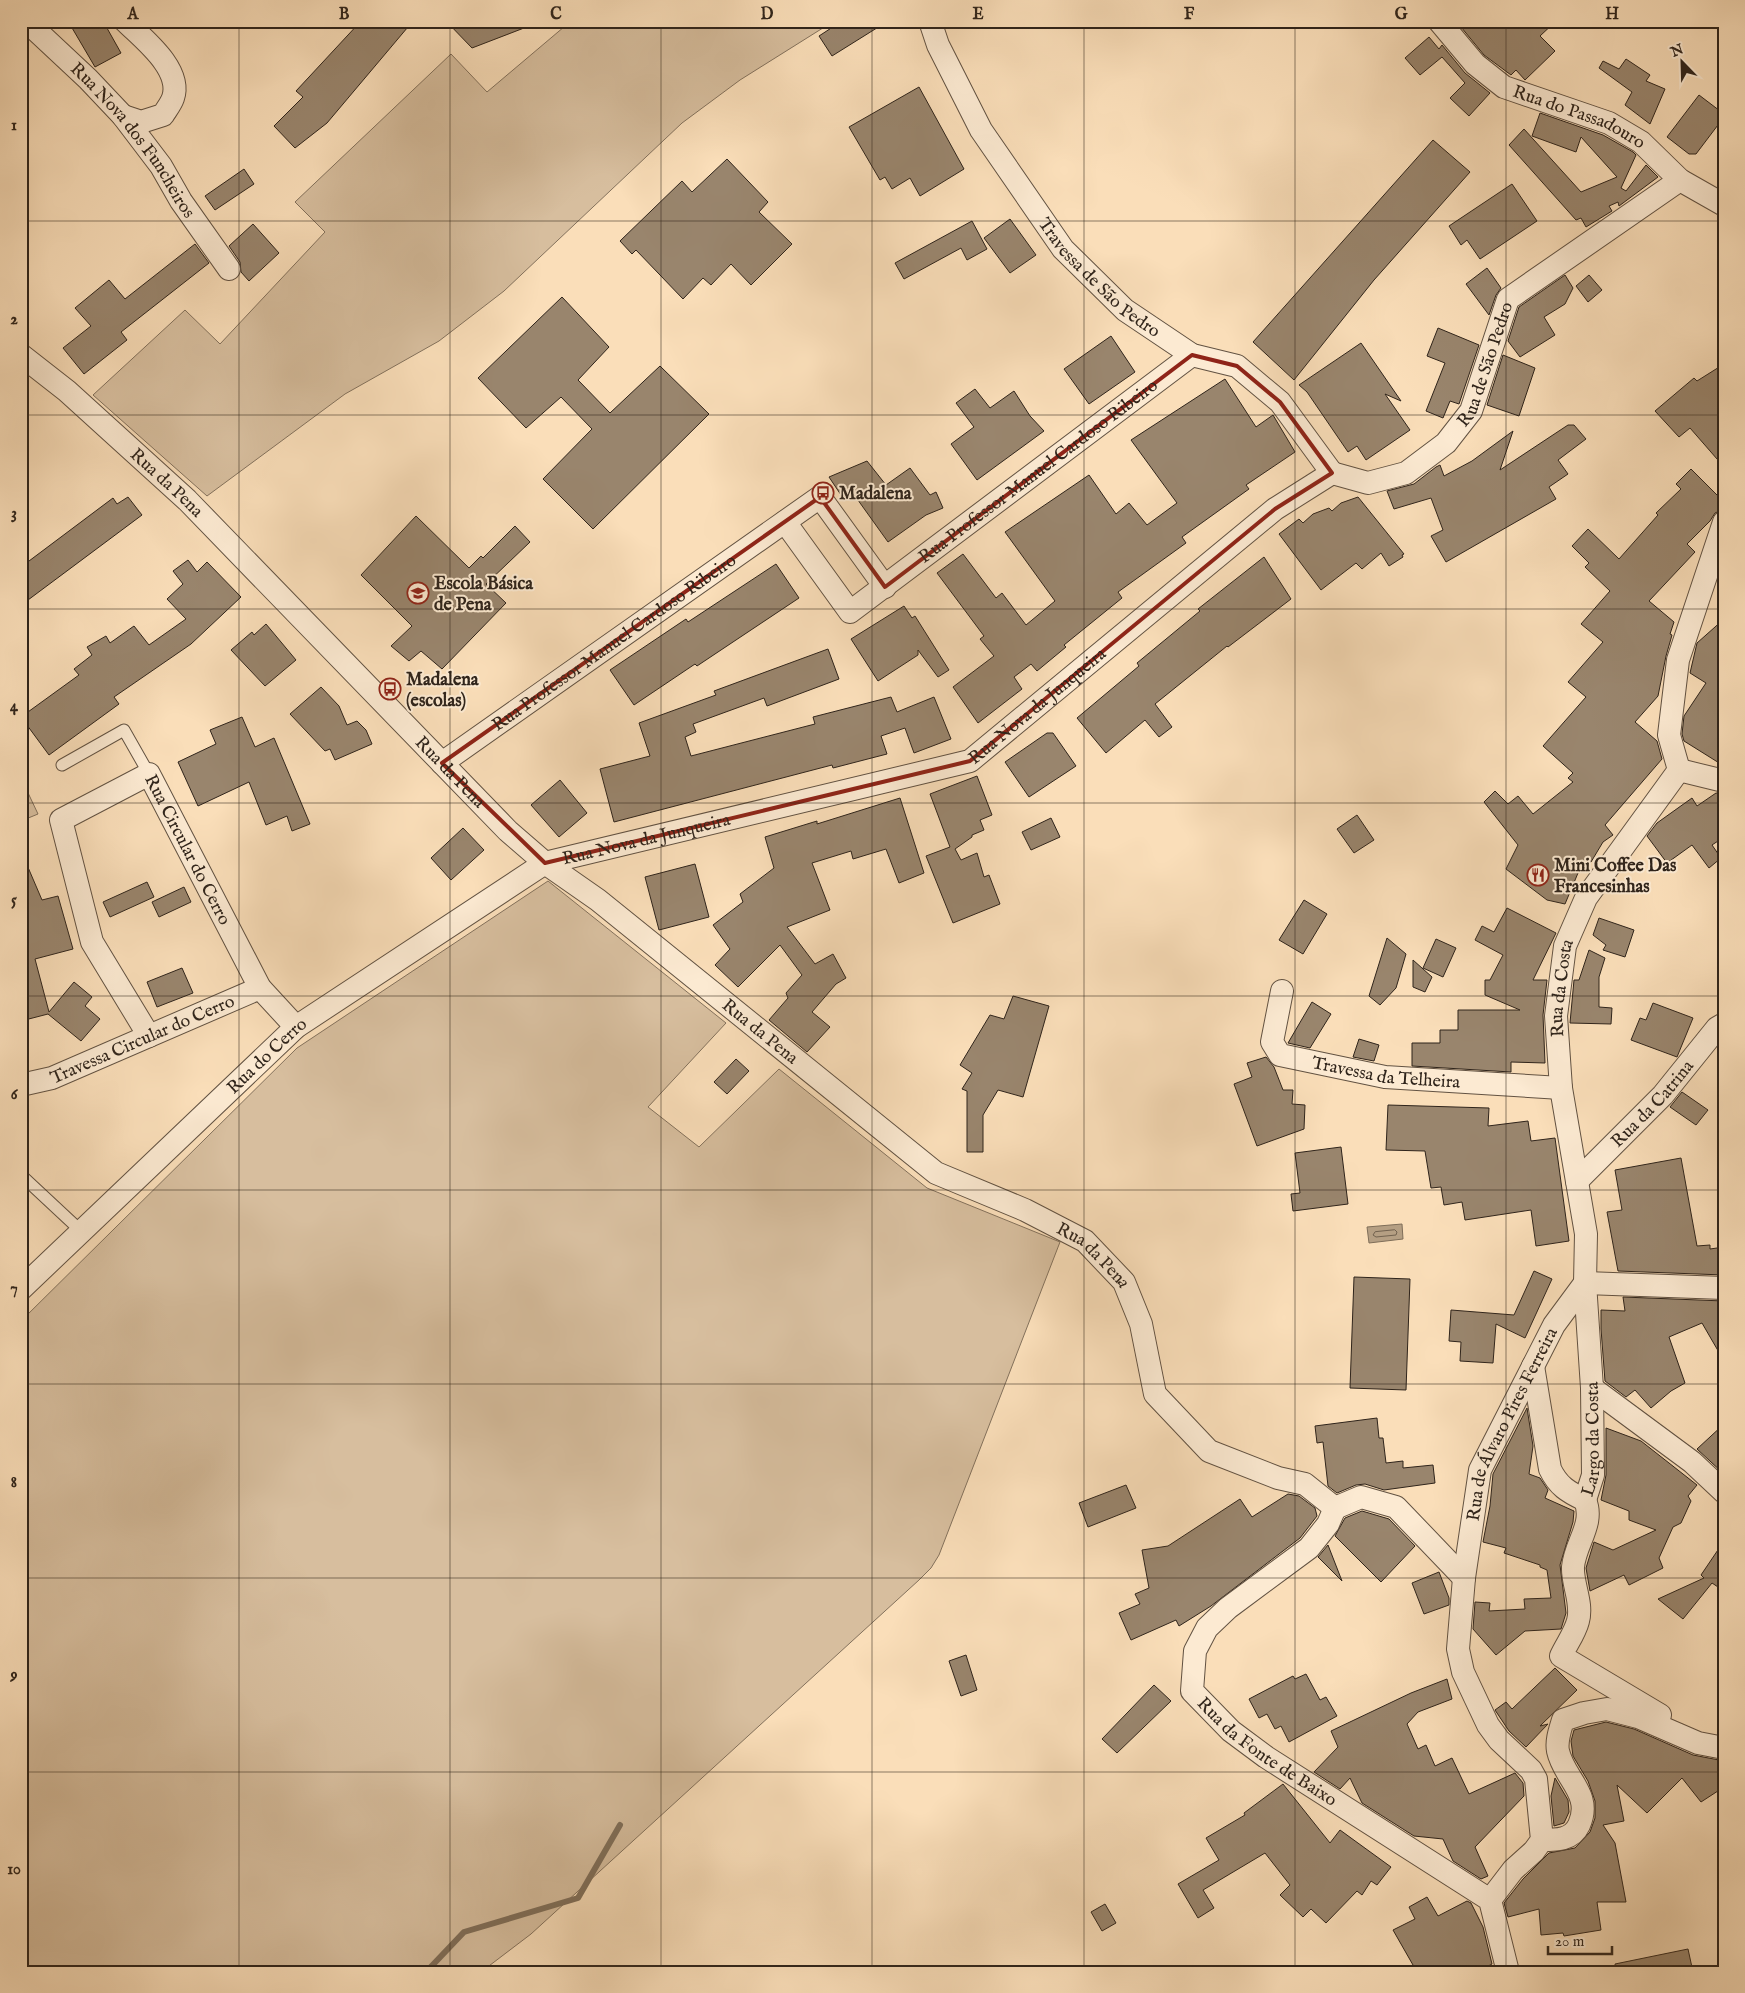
<svg xmlns="http://www.w3.org/2000/svg" width="1745" height="1993" font-family="'IM FELL English',serif">
<style>
.green{fill:#d7be9e;stroke:#83715c}
.water{fill:#b59f83;stroke:#7f6e59}
.lines{fill:none;stroke-linecap:round;stroke-linejoin:round}
.shore{stroke:#72624f;stroke-width:1}
.stream{stroke:#7f6e59;stroke-width:6}
.building{fill:#99856d;stroke:#2f241b}
.lane-casing{stroke:#625242;stroke-width:13}
.street-casing{stroke:#625242;stroke-width:24}
.lane{stroke:#fcead2;stroke-width:11}
.street{stroke:#fcead2;stroke-width:22}
.marked{fill:none;stroke:#8f2418;stroke-width:4;stroke-linejoin:round}
.grid{fill:none;stroke:#2f241b;stroke-width:1;stroke-opacity:0.55}
.labels{text-anchor:middle;stroke-width:4;stroke-linejoin:round;paint-order:stroke}
.street-label{font-size:18px;fill:#2f241b;stroke:#fcead2}
.poi-label{font-size:18px;font-weight:bold;fill:#2f241b;stroke:#fcead2;text-anchor:start}
.neatline{fill:none;stroke:#2f241b;stroke-width:2}
.grid-label{font-size:16px;text-anchor:middle;font-weight:bold;fill:#2f241b}
</style>
<rect width="100%" height="100%" fill="#fadeb9"/>
<filter id="stains"><feTurbulence type="fractalNoise" baseFrequency=".004" numOctaves="4"/><feColorMatrix values="0 0 0 0 .2 0 0 0 0 .09 0 0 0 0 .02 0 0 0 .5 -.17"/></filter>
<radialGradient id="worn" r=".72"><stop offset=".6" stop-color="#630" stop-opacity="0"/><stop offset="1" stop-color="#630" stop-opacity=".3"/></radialGradient>
<path class="green" d="M571,21H834L740,80L682,123L504,291L439,341L345,394L207,496L93,395L185,310L220,344L325,232L295,202L451,54L487,92Z
M21,778L38,814L21,821Z
M548,881L726,1023L648,1107L699,1147L779,1069L927,1188L1060,1242L939,1555L931,1568L919,1580L531,1934L481,1972H21V1321L297,1048Z"/>
<path class="water" d="M1402,1224L1403,1239L1369,1243L1367,1227Z"/>
<g class="lines">
<path class="shore" d="M1395,1230L1397,1232L1396,1235L1376,1237L1373,1235L1375,1232Z"/>
<path class="stream" d="M426,1972L464,1932L578,1898L620,1825"/>
</g>
<path class="building" d="M68,21H103L121,53L95,67Z
M361,21H413L327,123L295,148L274,126L303,97L296,91Z
M446,21H537V23L472,48Z
M842,21H888L832,56L819,36Z
M1467,21H1556L1540,36L1555,51L1525,80L1516,70L1511,75L1484,55L1461,27Z
M1429,37L1439,49L1442,45L1465,73L1490,93L1469,116L1450,98L1465,83L1442,57L1420,75L1405,58Z
M1626,59L1650,75L1646,81L1665,89L1650,124L1625,105L1632,92L1599,68L1603,61L1619,69Z
M919,87L964,169L920,196L910,178L892,189L885,177L880,180L849,127Z
M1699,95L1724,114V117L1696,154H1689L1667,137Z
M1540,113L1603,135L1633,152L1636,155L1621,188L1626,191L1646,165L1658,177L1619,206L1618,202L1609,206L1612,211L1586,227L1581,218L1576,220L1509,145L1524,129L1581,192L1617,177L1581,137L1576,152L1532,136Z
M1433,140L1470,172L1374,280L1294,380L1253,342Z
M727,159L768,202L759,212L792,244L751,285L731,264L711,285L703,278L683,299L636,250L632,254L620,241L682,181L692,192Z
M244,169L254,184L215,210L205,196Z
M1512,184L1537,221L1480,259L1467,240L1461,245L1449,226Z
M1010,219L1036,255L1010,273L984,238Z
M972,221L987,249L967,260L961,248L904,279L895,263Z
M253,224L279,253L249,281L241,272L240,262L229,246Z
M195,244L209,263L121,332L127,340L84,374L63,348L91,326L75,308L109,280L125,299Z
M1487,268L1501,288L1496,295L1489,315L1466,284Z
M1565,275L1573,288L1565,304L1544,317L1555,335L1520,357L1508,341L1519,307Z
M1589,275L1602,290L1588,302L1576,286Z
M562,297L609,347L578,380L610,413L660,366L709,414L593,529L543,479L592,429L561,397L526,428L478,378Z
M1438,328L1479,345L1459,404L1450,401L1443,418L1426,411L1445,363L1427,356Z
M1111,336L1135,372L1089,404L1064,369Z
M1361,343L1401,401L1385,394L1410,430L1366,460L1357,446L1348,452L1307,392L1299,385Z
M1503,355L1535,368L1519,416L1487,405Z
M1724,364V467L1690,428L1679,437L1655,411L1694,378L1697,381Z
M1225,379L1256,427L1273,415L1295,452L1246,485L1249,489L1182,537L1186,543L1118,592L1122,598L1064,645L1066,647L1037,671L1031,664L1014,677L1022,689L978,723L953,687L994,656L980,639L984,636L937,573L963,554L996,598L1002,593L1026,625L1055,601L1005,532L1089,475L1116,514L1129,503L1147,525L1177,503L1131,440Z
M975,389L990,408L1014,391L1030,416L1044,431L977,480L951,444L974,427L956,403Z
M1568,425H1574L1586,439L1558,460L1568,474L1549,487L1556,499L1446,562L1431,536L1443,530L1431,498L1394,509L1387,491L1414,484L1436,467L1440,465L1444,476L1472,461L1513,431L1500,470Z
M867,461L886,485L910,468L930,495L936,492L943,508L926,515L888,542L850,489L841,495L829,477Z
M1691,469L1724,502V509L1715,513L1710,521L1687,544L1695,552L1649,601L1674,622L1670,634L1672,635L1666,656L1658,696L1635,722L1657,741L1662,759L1605,825L1613,835L1603,842L1591,862L1578,873L1565,904L1547,900L1506,869L1518,845L1484,802L1495,791L1508,804L1518,796L1533,814L1573,782L1568,778L1573,773L1543,746L1586,697L1568,682L1603,642L1581,624L1610,591L1585,567L1589,563L1572,546L1588,529L1619,559L1658,515L1656,513L1681,489L1676,484Z
M128,497L142,515L28,600L21,591V567L113,498L117,504Z
M1358,497L1404,554L1402,555L1403,557L1389,566L1381,553L1362,569L1356,563L1321,590L1279,534L1299,519L1303,523L1313,514L1329,508L1332,511L1341,503Z
M416,516L469,568L481,556L483,558L515,526L530,542L486,584L506,603L442,669L421,651L409,661L391,646L412,626L361,575Z
M1264,557L1291,599L1228,647L1227,646L1155,704L1172,727L1159,737L1145,720L1106,753L1077,718L1139,666L1137,663L1200,611L1198,609Z
M188,560L197,572L207,562L241,597L191,644L114,697L119,704L49,755L21,717L79,675L74,669L92,655L87,647L106,636L110,643L134,626L149,645L186,619L167,599L183,584L173,571Z
M776,564L799,598L697,666L695,664L634,705L610,670L686,619L688,622Z
M904,606L912,618L915,616L949,670L938,677L918,650V655L878,681L851,639Z
M1724,619V766L1684,741L1682,734L1684,716L1706,683L1690,673L1697,643Z
M266,624L296,660L265,686L231,650L252,632L254,635Z
M828,649L839,679L767,706L764,698L693,724L696,732L685,737L691,756L815,724L813,717L891,697L897,712L934,697L951,739L914,753L905,728L881,736L887,754L833,768L832,765L614,822L600,769L650,756L639,723L716,695L714,691Z
M321,687L339,706L347,725L357,721L366,730L372,744L335,760L330,749L325,751L290,714Z
M242,717L255,747L274,738L310,824L292,831L287,816L266,825L249,782L198,806L178,762L216,744L210,730Z
M1047,733H1053L1076,766L1029,797L1005,762Z
M977,776L992,815L980,820L984,830L972,835V837L955,849L961,860L977,853L984,877L989,875L1000,904L953,923L926,856L950,847L930,794Z
M560,780L587,813L559,837L531,805Z
M1716,793L1724,794V837L1712,845L1721,858L1709,868L1692,845L1667,863L1647,836L1657,823L1692,798L1697,806Z
M900,798L924,873L899,883L886,849L853,859L851,851L812,863L830,910L787,927L815,964L833,954L846,978L836,984L812,1012L830,1027L807,1052L769,1020L788,998L786,993L802,975L780,945L738,987L715,965L730,949L713,925L743,902L740,894L774,868L765,837L817,821V824Z
M1357,815L1374,840L1354,853L1337,829Z
M1051,818L1060,837L1031,850L1022,832Z
M463,828L484,850L451,880L431,858Z
M21,851L42,900L58,896L73,949L35,959L49,1012L74,982L92,997L85,1006L100,1019L81,1041L48,1014L21,1021Z
M695,864L709,917L659,930L645,877Z
M147,882L154,897L110,917L103,902Z
M184,887L191,902L159,917L152,902Z
M1304,900L1327,914L1303,954L1279,940Z
M1507,908L1556,933L1533,980H1547L1543,1015L1545,1063L1511,1062V1072L1412,1066V1043H1440V1030H1458V1010H1520L1485,995V980H1490L1503,955L1475,940L1482,926L1494,932Z
M1599,918L1634,930L1625,957L1603,950L1606,945L1593,935Z
M1387,938L1406,954L1396,988L1380,1005L1369,996Z
M1436,939L1456,948L1443,977L1423,968Z
M1589,950L1605,958L1599,977V1007L1612,1008L1611,1024L1570,1023L1574,980H1579Z
M1413,960L1432,977L1425,992L1413,987Z
M182,968L193,993L157,1007L147,982Z
M1013,996L1049,1006L1023,1097L998,1090L983,1115V1152H967V1091L962,1089L972,1073L960,1065L990,1015L1004,1019Z
M1312,1002L1331,1014L1310,1048L1288,1043Z
M1653,1003L1693,1018L1677,1057L1631,1040L1640,1018L1646,1020Z
M1359,1039L1379,1045L1374,1061L1353,1057Z
M1266,1057L1274,1067L1283,1090H1293L1292,1104L1305,1105L1304,1129L1257,1146L1234,1084L1252,1077L1247,1063Z
M736,1059L749,1071L727,1094L714,1082Z
M1682,1092L1708,1110L1696,1125L1670,1107Z
M1388,1105L1489,1108L1488,1126L1528,1121L1531,1141L1555,1138L1569,1241L1536,1246L1531,1210L1465,1220L1462,1202L1444,1205L1441,1187L1431,1188L1425,1151L1386,1150Z
M1341,1147L1348,1204L1293,1211L1291,1194L1300,1193L1295,1153Z
M1681,1158L1697,1246L1710,1245V1249L1724,1247V1275L1618,1271L1607,1212L1622,1210L1615,1170Z
M1534,1271L1552,1279L1525,1338L1496,1324L1493,1363L1460,1361L1461,1342L1449,1341L1451,1310L1514,1315Z
M1354,1277L1410,1279L1406,1390L1350,1388Z
M1623,1297L1724,1301V1361L1702,1323L1669,1337L1685,1383L1671,1391L1651,1408L1635,1390L1626,1397L1605,1381L1601,1329V1310L1625,1311Z
M1527,1408L1533,1446L1529,1474L1540,1478L1548,1490L1545,1498L1574,1511L1573,1522L1560,1565L1566,1613L1561,1629L1525,1631L1496,1655L1473,1629L1475,1602L1490,1603L1489,1611L1525,1609L1524,1599L1551,1598L1547,1570L1540,1567V1565L1504,1553L1506,1548L1483,1542L1490,1506L1493,1474Z
M1377,1418L1379,1438H1383L1386,1463L1403,1461V1468L1433,1465L1435,1483L1384,1490L1365,1484L1356,1485L1337,1493L1328,1486L1323,1442L1317,1443L1315,1426Z
M1724,1424V1474L1697,1449Z
M1606,1428L1641,1441L1697,1485L1688,1496L1691,1501L1681,1523L1673,1527L1659,1558L1663,1568L1629,1585L1624,1575L1590,1591L1586,1568L1594,1542L1613,1550L1656,1530L1629,1520V1511L1601,1500L1606,1475Z
M1126,1485L1136,1508L1088,1527L1079,1503Z
M1288,1494L1299,1496L1315,1508L1317,1516L1300,1538L1211,1606L1179,1626L1176,1620L1131,1640L1119,1613L1140,1604L1135,1594L1149,1588L1142,1550L1168,1546L1240,1499L1252,1517Z
M1362,1511L1389,1519L1415,1546L1381,1582L1335,1536L1345,1518Z
M1724,1541V1591L1712,1583L1683,1619L1658,1599L1704,1578L1701,1575Z
M1328,1545L1342,1581L1318,1557Z
M1439,1572L1449,1598V1605L1424,1614L1412,1583Z
M966,1655L977,1690L961,1696L949,1661Z
M1555,1668L1577,1690L1540,1726L1548,1724L1526,1747L1509,1731L1495,1710L1506,1702L1512,1709Z
M1306,1674L1320,1700L1326,1697L1337,1716L1289,1742L1281,1726L1275,1729L1267,1714L1259,1718L1249,1699L1293,1676L1295,1679Z
M1447,1679L1452,1699L1418,1712L1407,1724L1418,1749L1426,1745L1435,1766L1452,1758L1469,1794L1515,1773L1523,1783L1524,1796L1475,1847L1488,1876L1481,1879L1453,1861L1443,1839L1414,1836L1362,1803L1350,1778L1340,1789L1314,1772L1338,1747L1331,1731L1411,1693Z
M1154,1685L1171,1701L1117,1753L1102,1739Z
M1606,1722L1634,1729L1693,1755L1724,1761V1787L1701,1802L1682,1778L1647,1813L1617,1785L1624,1821L1603,1825L1615,1843L1626,1902H1597L1601,1930L1564,1936L1563,1933L1541,1935L1539,1909L1508,1917L1504,1903L1523,1879L1549,1853L1575,1848L1590,1832L1595,1818V1801L1588,1781L1573,1756L1571,1741L1574,1730Z
M1555,1778L1568,1800L1569,1812L1564,1823L1554,1826L1551,1796Z
M1283,1784L1330,1843L1340,1830L1391,1867L1377,1885L1371,1881L1362,1895L1357,1891L1326,1923L1311,1909L1303,1917L1280,1895L1290,1885L1265,1853L1203,1890L1214,1908L1198,1918L1178,1884L1219,1860L1206,1838L1245,1815L1244,1813Z
M1427,1897L1438,1916L1467,1901L1471,1903L1483,1927L1492,1964L1477,1972H1417L1393,1930L1415,1919L1409,1907Z
M1105,1904L1116,1923L1102,1931L1091,1912Z
M1688,1949L1693,1972H1616L1615,1964Z"/>
<g class="lines">
<g class="lane-casing">
<path id="lane" d="M62,765L124,730L149,774
M21,1175L81,1231"/>
</g>
<g class="street-casing">
<g id="street">
<path id="s1" d="M26,21L88,79L123,116L161,166L181,201L229,269"/>
<path id="s2" d="M930,21L938,45L981,130L1063,249L1125,310L1192,355L1237,366L1280,402L1332,473"/>
<path id="s3" d="M1439,21L1475,64L1504,87L1609,123L1641,142L1680,180L1724,205"/>
<path d="M123,116L141,122L163,115C166,110 171,104 173,98C183,69 142,38 125,21"/>
<path id="s4" d="M21,355L67,391L187,500L508,831L545,863L598,900L936,1173L1025,1210L1085,1241L1124,1282L1141,1324L1155,1394L1209,1451L1278,1478L1305,1484L1335,1508"/>
<path id="s5" d="M1332,473L1368,483L1406,473L1446,443L1471,411L1508,299L1680,180"/>
<path id="s6" d="M785,522L850,612L1192,355"/>
<path id="s7" d="M442,763L820,497L885,587"/>
<path d="M1679,770L1669,735L1678,660L1724,522"/>
<path d="M1679,770L1724,781"/>
<path id="s8" d="M1282,991L1272,1042L1280,1055L1385,1077L1561,1088"/>
<path id="s9" d="M149,1036L92,942L61,820L149,774L260,988L296,1027"/>
<path id="s10" d="M21,1085L52,1078L260,988"/>
<path id="s11" d="M1577,1181L1663,1095L1717,1028L1724,1024"/>
<path d="M1585,1283L1724,1288"/>
<path id="s12" d="M21,1289L296,1027L545,863L970,761L1275,509L1332,473"/>
<path d="M1533,1366L1550,1469C1558,1486 1568,1492 1585,1500"/>
<path d="M1592,1388L1692,1462L1724,1492"/>
<path id="s13" d="M1585,1500L1593,1475L1592,1388L1585,1283L1586,1234L1561,1088L1556,1016L1565,946L1586,898L1679,770"/>
<path d="M1585,1500C1595,1524 1575,1543 1573,1567C1572,1584 1583,1603 1578,1621C1575,1633 1566,1645 1561,1656L1660,1715"/>
<path id="s14" d="M1335,1508L1328,1524L1309,1548L1228,1608L1207,1628L1195,1651L1192,1691L1231,1731L1266,1757L1490,1900L1508,1972"/>
<path d="M1335,1508L1361,1497L1396,1507L1464,1578"/>
<path d="M1542,1840C1557,1840 1572,1840 1579,1825C1593,1794 1564,1779 1558,1751C1556,1741 1560,1730 1563,1720L1584,1713L1607,1709L1638,1717L1698,1743L1724,1748"/>
<path id="s15" d="M1490,1900L1513,1870L1534,1851L1542,1840L1536,1779L1531,1770L1499,1740L1488,1725L1463,1672L1458,1649L1464,1578L1480,1470L1554,1325L1585,1283"/>
</g>
</g>
<use href="#lane" class="lane"/>
<use href="#street" class="street"/>
</g>
<path class="marked" d="M1192,355L1237,366L1280,402L1332,473L1275,509L970,761L545,863L442,763L820,497L885,587Z"/>
<path class="grid" d="M239,21V1972M450,21V1972M661,21V1972M872,21V1972M1084,21V1972M1295,21V1972M1506,21V1972M21,221H1724M21,415H1724M21,609H1724M21,803H1724M21,996H1724M21,1190H1724M21,1384H1724M21,1578H1724M21,1772H1724"/>
<defs>
<g id="bus-ring" transform="scale(1.125)"><circle r="9.5" fill="#fcead2" stroke="#8f2418" stroke-width="1.5"/><path d="M-5-6H5V4H4V6H2V4H-2V6H-4V4H-5ZM-3.5-4V0h7V-4ZM-3.5 1.2v1.5H-2V1.2ZM2 1.2v1.5H3.5V1.2Z" fill="#8f2418"/></g>
<g id="school-ring" transform="scale(1.125)"><circle r="9.5" fill="#fcead2" stroke="#8f2418" stroke-width="1.5"/><path d="M0-5L7-2L0 1L-7-2ZM-4 1L0 2.5L4 1V4Q0 6-4 4Z" fill="#8f2418"/></g>
<g id="restaurant-ring" transform="scale(1.125)"><circle r="9.5" fill="#fcead2" stroke="#8f2418" stroke-width="1.5"/><path d="M-5-6h1v4h1v-4h1v4h1v-4h1v5L-1.5 .5V6h-2V.5L-5-1ZM5-6V6H3V1.5H1.5Q1.5-4 5-6Z" fill="#8f2418"/></g>
</defs>
<g fill-rule="evenodd">
<use href="#bus-ring" x="823" y="493"/>
<use href="#school-ring" x="418" y="593"/>
<use href="#bus-ring" x="390" y="689"/>
<use href="#restaurant-ring" x="1538" y="875"/>
</g>
<g class="labels">
<g class="street-label">
<text dy="6" stroke="none"><textPath href="#s3" startOffset="174">Rua do Passadouro</textPath></text>
<text dy="6" stroke="none"><textPath href="#s1" startOffset="161">Rua Nova dos Funcheiros</textPath></text>
<text dy="6" stroke="none"><textPath href="#s2" startOffset="311">Travessa de São Pedro</textPath></text>
<text dy="6" stroke="none"><textPath href="#s5" startOffset="216">Rua de São Pedro</textPath></text>
<text dy="6" stroke="none"><textPath href="#s6" startOffset="346">Rua Professor Manuel Cardoso Ribeiro</textPath></text>
<text dy="6" stroke="none"><textPath href="#s4" startOffset="194">Rua da Pena</textPath></text>
<text dy="6" stroke="none"><textPath href="#s7" startOffset="210">Rua Professor Manuel Cardoso Ribeiro</textPath></text>
<text dy="6" stroke="none"><textPath href="#s12" startOffset="1202">Rua Nova da Junqueira</textPath></text>
<text dy="6" stroke="none"><textPath href="#s4" startOffset="599">Rua da Pena</textPath></text>
<text dy="6" stroke="none"><textPath href="#s12" startOffset="782">Rua Nova da Junqueira</textPath></text>
<text dy="6" stroke="none"><textPath href="#s9" startOffset="420">Rua Circular do Cerro</textPath></text>
<text dy="6" stroke="none"><textPath href="#s13" startOffset="516">Rua da Costa</textPath></text>
<text dy="6" stroke="none"><textPath href="#s4" startOffset="1004">Rua da Pena</textPath></text>
<text dy="6" stroke="none"><textPath href="#s10" startOffset="130">Travessa Circular do Cerro</textPath></text>
<text dy="6" stroke="none"><textPath href="#s12" startOffset="339">Rua do Cerro</textPath></text>
<text dy="6" stroke="none"><textPath href="#s8" startOffset="175">Travessa da Telheira</textPath></text>
<text dy="6" stroke="none"><textPath href="#s11" startOffset="108">Rua da Catrina</textPath></text>
<text dy="6" stroke="none"><textPath href="#s4" startOffset="1409">Rua da Pena</textPath></text>
<text dy="6" stroke="none"><textPath href="#s15" startOffset="530">Rua de Álvaro Pires Ferreira</textPath></text>
<text dy="6" stroke="none"><textPath href="#s13" startOffset="62">Largo da Costa</textPath></text>
<text dy="6" stroke="none"><textPath href="#s14" startOffset="341">Rua da Fonte de Baixo</textPath></text>
</g>
<g class="poi-label">
<text x="839" y="499">Madalena</text>
<text x="434" y="589">Escola Básica<tspan x="434" dy="21">de Pena</tspan></text>
<text x="406" y="685">Madalena<tspan x="406" dy="21">(escolas)</tspan></text>
<text x="1554" y="871">Mini Coffee Das<tspan x="1554" dy="21">Francesinhas</tspan></text>
</g>
</g>
<rect width="1745" height="1993" fill="none" stroke="#fadeb9" stroke-width="55"/>
<g transform="translate(1682 62) rotate(337)" stroke="#fcead2" stroke-width="4" paint-order="stroke">
<path d="M0-4L9 19L0 12L-9 19Z" fill="#2f241b"/>
<text y="-8" font-size="14" font-weight="bold" text-anchor="middle" fill="#2f241b">N</text>
</g>
<path d="M1548 1946v8h64v-8" fill="none" stroke="#2f241b" stroke-width="2.5"/>
<text x="1555" y="1946" font-size="15" fill="#2f241b" stroke="#fcead2" stroke-width="4" paint-order="stroke">20 m</text>
<rect x="28" y="28" width="1690" height="1938" class="neatline"/>
<g class="grid-label">
<text x="133" y="19">A</text>
<text x="344" y="19">B</text>
<text x="556" y="19">C</text>
<text x="767" y="19">D</text>
<text x="978" y="19">E</text>
<text x="1189" y="19">F</text>
<text x="1401" y="19">G</text>
<text x="1612" y="19">H</text>
<text x="14" y="130">1</text>
<text x="14" y="324">2</text>
<text x="14" y="518">3</text>
<text x="14" y="711">4</text>
<text x="14" y="905">5</text>
<text x="14" y="1099">6</text>
<text x="14" y="1293">7</text>
<text x="14" y="1487">8</text>
<text x="14" y="1680">9</text>
<text x="14" y="1874">10</text>
</g>
<rect width="100%" height="100%" filter="url(#stains)"/>
<rect width="100%" height="100%" fill="url(#worn)"/>
</svg>
